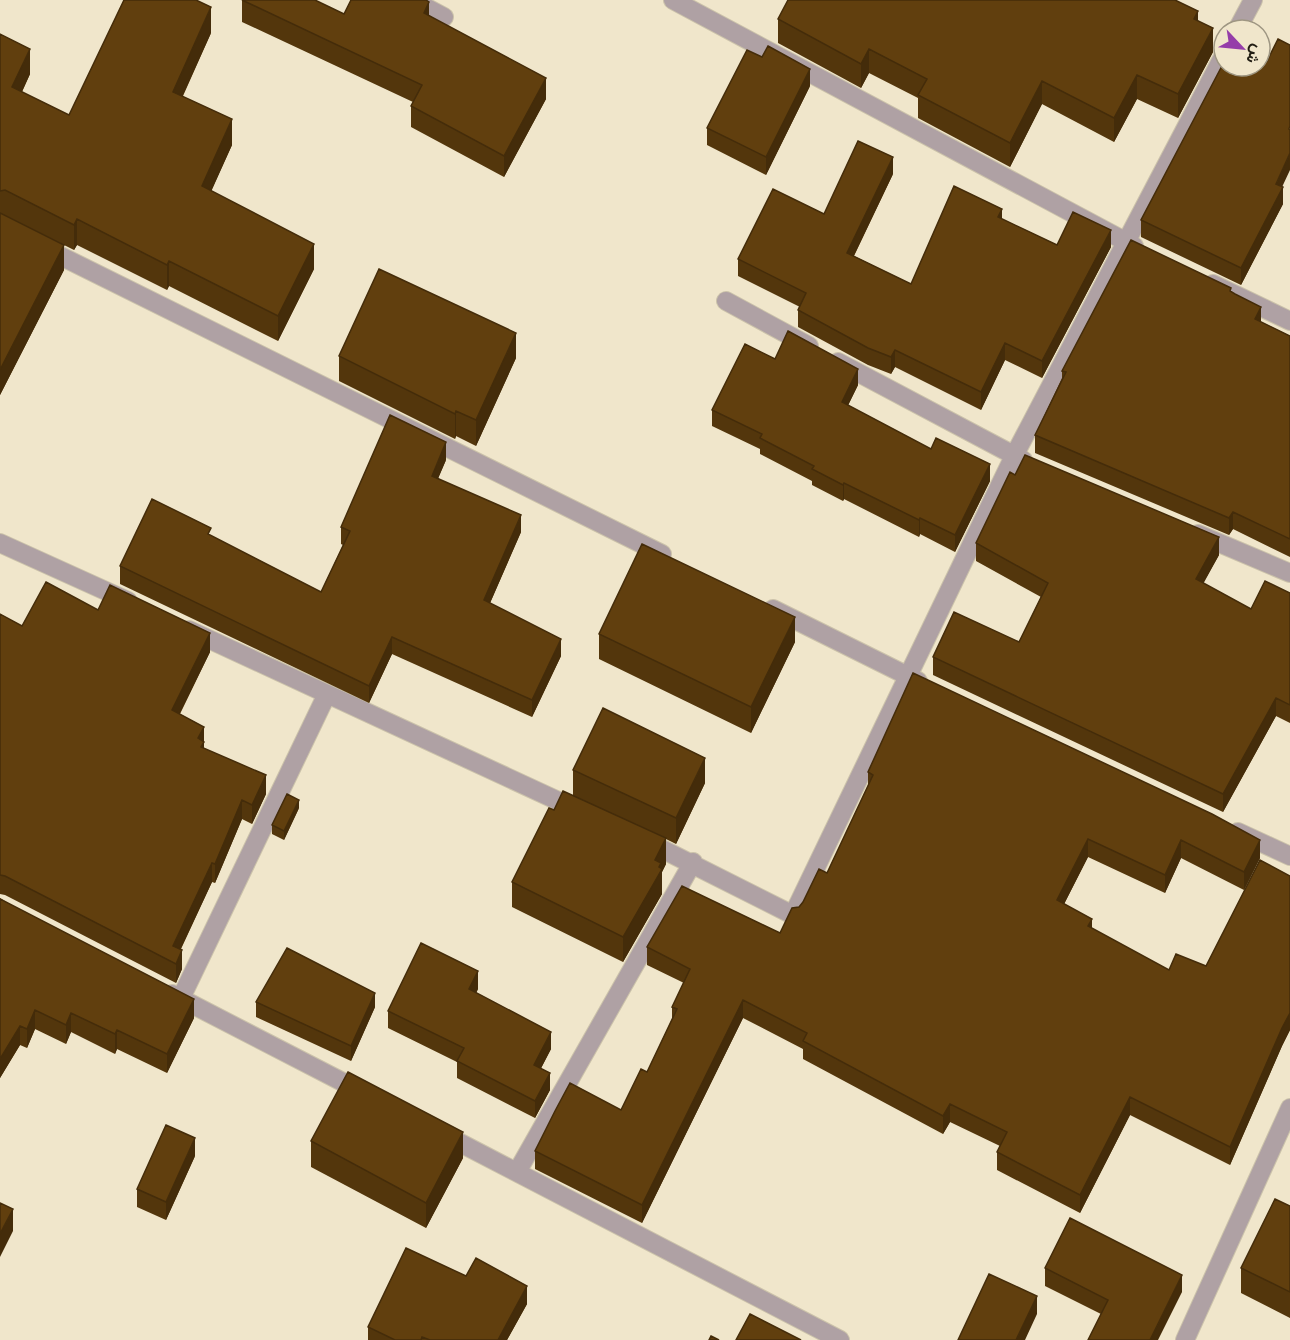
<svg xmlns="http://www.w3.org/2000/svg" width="1290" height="1340" font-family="Cabin,Vazirmatn,sans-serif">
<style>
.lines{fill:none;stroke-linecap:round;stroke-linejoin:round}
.minor-casing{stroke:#cbc2aa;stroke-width:20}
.minor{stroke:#afa1a4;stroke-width:18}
.wall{fill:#53360c}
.shaded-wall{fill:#442c0a}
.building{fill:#613f0e;stroke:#442c0a;stroke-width:1.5}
</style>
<rect width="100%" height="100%" fill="#f0e6cb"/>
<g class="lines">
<g class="minor-casing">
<path id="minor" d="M412,0L444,17
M673,0L1134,246
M1237,30L1253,0
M0,226L662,554
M1213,284L1290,321
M726,301L809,346
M838,362L1023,460
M1198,534L1290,573
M0,543L128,601
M773,609L918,681
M189,630L580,811
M1238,832L1290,856
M644,840L793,915L1014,456L1224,55
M172,994L364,1093
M181,998L326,696
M441,1133L840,1340
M517,1172L693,862
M1185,1340L1290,1108"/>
</g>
<use href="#minor" class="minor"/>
</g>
<path class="wall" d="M242,0L344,14L429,15L546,99L504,177L411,127V106L413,102L242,22Z
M778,19L1198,20L1213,52L1178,118L1137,99L1114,142L1042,104L1010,167L918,118V98L869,73L861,88L778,43Z
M211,33L183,96L232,145L211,191L314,269L278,341L169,286L167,290L77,245L74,250L64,245V270L0,395V34L30,74L22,92L69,115Z
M810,86L766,175L707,145V128Z
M893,174L854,256L911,284L1002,219L1057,245L1111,247L1042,378L1005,360L981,410L895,367L891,374L868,365L798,327V310L800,307L738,276V259L824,214Z
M1282,187L1283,204L1241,285L1141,237V220Z
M1231,292L1261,322L1290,336V557L1233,529L1229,535L1035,453V435L1062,378V371Z
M339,356L516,358L476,446L456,436L455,439L339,381Z
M775,359L858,385L848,405L990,481L955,552L920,534L919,537L844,499L843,501L812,485V481L760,454V449L712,426V410Z
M446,460L438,478L521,532L490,603L561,656L532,717L392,654L369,703L120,584V566L211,536L321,592L343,545L341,544V527Z
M976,543L1219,555L1203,583L1251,609L1290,593V723L1276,716L1223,812L933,675V657L1019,642L1041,597L976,561Z
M98,610L210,652L180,714L204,727V748L266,794L252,824L242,819L215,883L212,882L181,949L182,969L176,983L5,895L0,894V614L22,626Z
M599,634L795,642L751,733L599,659Z
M913,673L1260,858L1244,890L1181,858L1165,893L1088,857L1064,904L1092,929L1169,970L1206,966L1290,876V1030L1282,1046L1230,1165L1130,1115L1080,1213L997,1170V1152L1000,1146L950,1122L943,1134L803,1059V1049L743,1018L642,1223L535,1169V1151L621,1110L647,1072L672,1019V1007L684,983L647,965V947L780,933L799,907L827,873L868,787V772Z
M573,770L705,783L676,844L666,839V864L662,872V894L623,962L512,907V882L554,810L573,795Z
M299,808L284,840L272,834V825Z
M0,898L194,1018L167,1073L117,1049L115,1054L71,1032L66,1044L35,1029L27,1048L20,1045L0,1078Z
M478,989L476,993L551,1049L541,1068L550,1090L535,1118L457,1078V1062L388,1028V1011Z
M256,1002L375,1007L351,1061L256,1017Z
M311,1141L463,1158L426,1228L311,1167Z
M195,1156L166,1220L137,1207V1189Z
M1290,1206V1318L1241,1293V1268Z
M1045,1268L1182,1292L1101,1314L1045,1286Z
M466,1276L527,1304L507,1340H368V1327Z"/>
<path class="shaded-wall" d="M429,2V23L424,13Z
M211,7V33L173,117V92Z
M1198,11V35L1194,19Z
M1213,28V52L1178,118V94Z
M30,49V74L12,113V87Z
M869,49V73L861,88V64Z
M810,69V86L766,175V157Z
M1137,75V99L1114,142V118Z
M546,78V99L504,177V156Z
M1042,81V104L1010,167V143Z
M232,119V145L202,212V186Z
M1290,153V170L1276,200V184Z
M893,157V174L847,270V253Z
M1283,187V204L1241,285V268Z
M1002,209V226L998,217Z
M77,219V245L74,250V225Z
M1111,230V247L1042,378V361Z
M314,244V269L278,341V316Z
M64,245V270L0,395V370Z
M169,261V286L167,290V265Z
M1261,307V324L1255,319Z
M516,333V358L476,446V420Z
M1005,343V360L981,410V392Z
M895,350V367L891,374V357Z
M858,369V385L842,418V402Z
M456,411V436L455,439V414Z
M446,442V460L432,493V476Z
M990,464V481L955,552V535Z
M844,483V499L843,501V485Z
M1233,512V529L1229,535V518Z
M521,515V532L484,617V600Z
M920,518V534L919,537V520Z
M1219,537V555L1196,597V579Z
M795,617V642L751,733V707Z
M210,633V652L172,729V710Z
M392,637V654L369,703V686Z
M561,639V656L532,717V700Z
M1276,698V716L1223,812V794Z
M204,727V761L198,738Z
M705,758V783L676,844V818Z
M266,775V794L252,824V805Z
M242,800V819L215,883V864Z
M299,800V808L284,840V831Z
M666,838V864L662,872V894L623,962V937L655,860Z
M1088,839V857L1057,918V900Z
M1181,840V858L1165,893V875Z
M1260,840V858L1244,890V872Z
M212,863V882L174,963L173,946Z
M1092,919V937L1088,926Z
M182,950V969L176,983V964Z
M478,971V989L469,1007V989Z
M375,993V1007L351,1061V1046Z
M194,999V1018L167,1073V1054Z
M743,1000V1018L642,1223V1205Z
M35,1010V1029L27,1048V1029Z
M71,1013V1032L66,1044V1025Z
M1290,1013V1030L1282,1046L1230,1165V1147L1282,1028Z
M20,1026V1045L0,1078V1059Z
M117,1030V1049L115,1054V1034Z
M551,1032V1049L534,1082V1065Z
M550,1073V1090L535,1118V1101Z
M1130,1097V1115L1080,1213V1195Z
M950,1104V1122L943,1134V1116Z
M463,1132V1158L426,1228V1203Z
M195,1138V1156L166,1220V1202Z
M13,1209V1231L0,1257V1234Z
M1182,1275V1292L1158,1340H1150Z
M527,1286V1304L507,1340H498Z
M1037,1296V1314L1025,1340H1016Z"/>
<path class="building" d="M124,0H196L211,7L173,92L232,119L202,186L314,244L278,316L169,261L167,265L77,219L74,225L5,190L0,191V34L30,49L12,87L69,115Z
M242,0H315L344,14L351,0H426L429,2L424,13L546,78L504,156L411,106L422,85Z
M788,0H1175L1198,11L1194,19L1213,28L1178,94L1137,75L1114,118L1042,81L1010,143L918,95L927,79L869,49L861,64L778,19Z
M1278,39L1290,45V126L1289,129L1290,130V153L1276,184L1283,187L1241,268L1141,220L1224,62V66H1260V58L1267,61Z
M768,46L810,69L766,157L707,128L747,50L762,57Z
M858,141L893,157L847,253L911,284L954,186L1002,209L998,217L1057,245L1073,212L1111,230L1042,361L1005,343L981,392L895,350L891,357L868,348L798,310L806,293L738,259L773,189L824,214Z
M0,213L64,245L0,370Z
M1131,240L1231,288L1230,291L1235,294L1261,307L1255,319L1290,336V539L1233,512L1229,518L1035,435L1066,372L1062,371Z
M379,269L516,333L476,420L456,411L455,414L339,356Z
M788,331L858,369L842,402L931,449L936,438L990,464L955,535L920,518L919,520L844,483L843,485L812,469L814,466L760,438L762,434L712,410L745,344L775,359Z
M390,415L446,442L432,476L521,515L484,600L561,639L532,700L392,637L369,686L120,566L152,499L211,528L208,534L321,592L350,531L341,527Z
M1025,455L1219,537L1196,579L1251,609L1265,581L1290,593V705L1276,698L1223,794L933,657L954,612L1019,642L1048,583L976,543L1010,472L1015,475Z
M642,544L795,617L751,707L599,634Z
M46,582L98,610L110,585L210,633L172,710L204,727L198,738L204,742L201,747L266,775L252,805L242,800L215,864L212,863L173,946L182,950L176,964L5,876L0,875V614L22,626Z
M913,673L1212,814L1260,840L1244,872L1181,840L1165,875L1088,839L1057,900L1092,919L1088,926L1169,970L1176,954L1206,966L1260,860L1290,876V1013L1282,1028L1230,1147L1130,1097L1080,1195L997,1152L1007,1132L950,1104L943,1116L803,1041L807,1033L743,1000L642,1205L535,1151L555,1111L570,1083L621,1110L641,1069L647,1072L677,1009L672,1007L690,969L647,947L682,886L780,933L792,908L799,907L803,902L819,869L827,873L873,775L868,772Z
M603,708L705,758L676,818L573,770Z
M563,791L666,838L655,860L661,863L659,867L662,869L623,937L512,882L549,808L554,810Z
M287,794L299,800L284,831L272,825Z
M0,899L194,999L167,1054L117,1030L115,1034L71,1013L66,1025L35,1010L27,1029L20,1026L0,1059Z
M421,943L478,971L469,989L551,1032L534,1065L550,1073L535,1101L457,1061L464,1048L388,1011Z
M287,948L375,993L351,1046L256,1002Z
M348,1072L463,1132L426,1203L311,1141Z
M166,1125L195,1138L166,1202L137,1189Z
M1275,1199L1290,1206V1292L1241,1268Z
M0,1203L13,1209L0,1234Z
M1070,1218L1182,1275L1150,1340H1088L1108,1300L1045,1268Z
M406,1248L466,1276L476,1258L527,1286L498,1340H430L422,1337L421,1340H395L368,1327Z
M989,1274L1037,1296L1016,1340H958Z
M750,1314L801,1340H736Z
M711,1336L719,1340H709Z"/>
<g transform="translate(1242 48) rotate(116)"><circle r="28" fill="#f0e6cb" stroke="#9e9682" stroke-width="1.5"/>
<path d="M0-4.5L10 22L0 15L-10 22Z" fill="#953da9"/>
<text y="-9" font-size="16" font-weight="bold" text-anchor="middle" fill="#221e14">ش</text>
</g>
</svg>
